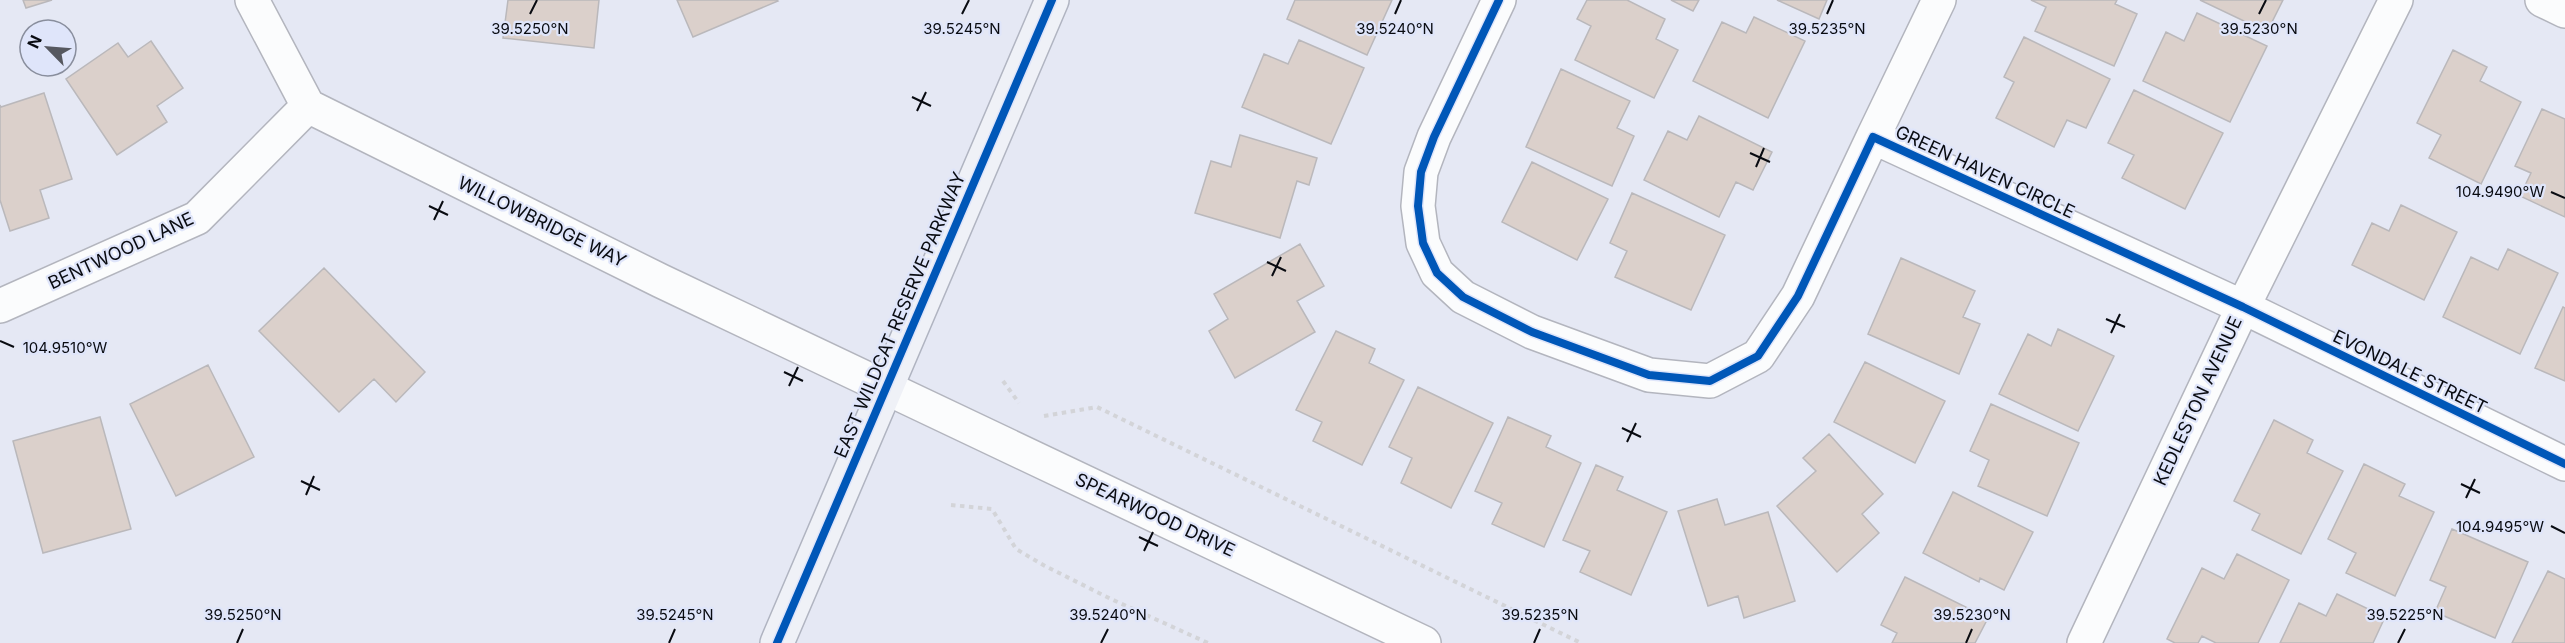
<svg xmlns="http://www.w3.org/2000/svg" width="2565" height="643" font-family="Inter,sans-serif">
<style>
.building{fill:#dbd0cb;stroke:#bab8bb;stroke-width:1.5}
.lines{fill:none;stroke-linecap:round;stroke-linejoin:round}
.minor-casing{stroke:#b3b5be;stroke-width:36}
.major-casing{stroke:#b0b4c1;stroke-width:36}
.path{stroke:#d3d4d8;stroke-width:4;stroke-dasharray:4.5 4.5;stroke-linecap:butt}
.minor{stroke:#fbfcfd;stroke-width:33}
.major{stroke:#eff1f7;stroke-width:33}
.cycleway-casing{stroke:#dfe5fa;stroke-width:11}
.cycleway{stroke:#0057b8;stroke-width:8}
.ticks{fill:none;stroke:#090b11;stroke-width:2}
.labels{text-anchor:middle;stroke-width:4.5;stroke-linejoin:round;paint-order:stroke}
.street-label{font-size:18px;fill:#090b11;stroke:#dfe5fa}
.ticks-label{font-size:15px;text-anchor:middle;fill:#090b11;stroke:#dfe5fa;stroke-width:4.5;stroke-linejoin:round;paint-order:stroke}
</style>
<rect width="100%" height="100%" fill="#e5e8f4"/>
<path class="building" d="M23,0H52L26,8Z
M508,0H599L594,48L503,38Z
M677,0H777L778,1L693,37Z
M1295,0H1392L1367,55L1287,19Z
M1587,0H1627L1665,19L1656,39L1678,50L1654,98L1575,60L1591,26L1577,19Z
M1671,0H1699L1693,11Z
M1777,0H1827L1819,19Z
M2031,0H2117L2115,4L2137,14L2114,66L2035,31L2046,7Z
M2200,0H2283L2267,32Z
M2197,13L2267,46L2230,122L2143,81L2166,32L2184,41Z
M1754,17L1805,41L1768,118L1693,81L1722,22L1746,33Z
M2024,37L2110,79L2086,128L2067,120L2054,147L1996,118L2014,82L2004,77Z
M1299,40L1364,68L1331,144L1242,107L1264,54L1288,64Z
M151,41L183,88L157,106L167,122L117,155L66,79L118,43L128,57Z
M2453,50L2487,67L2480,81L2521,102L2481,184L2429,158L2441,135L2417,123Z
M1561,69L1630,101L1617,128L1634,136L1612,186L1526,147Z
M2134,90L2223,133L2185,209L2122,178L2134,155L2108,143Z
M44,93L72,179L40,190L49,218L10,231L0,200V105L1,107Z
M2542,109L2565,119V217L2520,196L2531,173L2515,166Z
M1699,116L1772,152L1753,190L1736,182L1719,217L1644,180L1668,131L1687,140Z
M1240,135L1317,158L1309,185L1297,181L1280,238L1195,213L1211,161L1231,167Z
M1532,162L1608,199L1577,260L1502,222Z
M1632,193L1725,235L1691,310L1615,277L1627,251L1610,243Z
M2401,205L2457,232L2424,300L2352,265L2372,223L2389,231Z
M1300,244L1324,286L1297,301L1315,332L1235,378L1209,331L1228,319L1214,294Z
M2508,249L2558,273L2520,354L2443,317L2471,257L2498,270Z
M1901,258L1975,291L1963,317L1980,324L1959,374L1868,334Z
M324,268L425,372L396,402L374,379L339,412L259,331Z
M2563,307L2565,308V381L2535,368Z
M2058,329L2114,356L2078,431L1999,394L2028,334L2051,346Z
M1336,331L1375,349L1369,363L1404,380L1362,465L1313,441L1322,422L1296,410Z
M1865,362L1945,401L1915,463L1834,422Z
M208,365L254,457L176,496L130,404Z
M1418,387L1493,423L1451,508L1401,483L1412,458L1389,447Z
M1991,404L2079,443L2047,516L1978,486L1989,460L1970,451Z
M100,417L131,529L43,553L13,441Z
M1508,417L1551,436L1546,447L1581,463L1544,547L1492,524L1502,503L1475,491Z
M2274,420L2313,440L2307,453L2343,471L2301,554L2252,530L2260,514L2234,501Z
M1829,434L1883,494L1862,514L1879,533L1837,572L1777,506L1816,471L1803,458Z
M2364,464L2405,484L2399,496L2434,512L2395,596L2346,573L2356,553L2328,539Z
M1596,465L1623,477L1617,490L1667,512L1631,595L1580,572L1590,551L1563,540Z
M1953,492L2033,532L2004,590L1980,578L1979,582L1923,553Z
M1717,499L1725,525L1768,512L1795,601L1744,618L1738,596L1708,606L1678,511Z
M2452,529L2528,562L2495,638L2435,612L2446,587L2430,580Z
M2237,554L2289,580L2258,643H2216L2202,636L2198,643H2175L2167,639L2202,568L2224,579Z
M2548,571L2565,579V643H2512Z
M1905,577L1988,618L1975,643H1892L1897,633L1881,625Z
M2337,594L2385,617L2373,643H2280L2299,603L2326,616Z"/>
<g class="lines">
<g class="minor-casing">
<path id="minor" d="M252,0L308,106L661,281L1424,643
M1499,0L1434,137L1421,172L1418,206L1423,243L1437,273L1463,297L1532,332L1649,375L1710,381L1758,356L1798,296L1873,137L2243,307L2565,464
M2542,0L2565,11
M1873,137L1939,0
M0,306L197,218L308,106
M2084,643L2243,307L2396,0"/>
</g>
<g class="major-casing">
<path id="major" d="M777,643L1052,0"/>
</g>
<path class="path" d="M1003,381L1019,403
M1044,416L1097,407L1581,643
M951,505L992,509L1016,549L1045,566L1111,599L1208,643"/>
<use href="#minor" class="minor"/>
<use href="#major" class="major"/>
<g class="cycleway-casing">
<path id="cycleway" d="M1499,0L1434,137L1421,172L1418,206L1423,243L1437,273L1463,297L1532,332L1649,375L1710,381L1758,356L1798,296L1873,137L2243,307L2565,464
M777,643L1052,0"/>
</g>
<use href="#cycleway" class="cycleway"/>
</g>
<path class="ticks" d="M530,14L537,0M962,14L969,0M1395,14L1401,0M1827,14L1833,0M2259,14L2266,0M912,97L931,106M917,111L926,92M1750,153L1770,162M1756,167L1764,148M2551,192L2565,198M429,206L448,215M434,220L443,201M1267,262L1286,271M1272,276L1281,257M2106,319L2125,327M2111,333L2120,314M0,341L14,347M784,372L803,381M789,386L798,367M1622,428L1641,437M1627,442L1636,423M301,481L320,490M2461,484L2480,493M306,495L314,476M2466,498L2475,479M2551,526L2565,533M1139,537L1158,546M1144,551L1153,532M237,643L243,629M669,643L675,629M1101,643L1108,629M1534,643L1540,629M1966,643L1972,629M2398,643L2405,629"/>
<g class="labels">
<g class="street-label">
<text transform="translate(1985 172) rotate(25)" y="6">GREEN HAVEN CIRCLE</text>
<text transform="translate(542 222) rotate(26)" y="6">WILLOWBRIDGE WAY</text>
<text transform="translate(121 251) rotate(-25)" y="6">BENTWOOD LANE</text>
<text transform="translate(900 315) rotate(-67)" y="6">EAST WILDCAT RESERVE PARKWAY</text>
<text transform="translate(2410 372) rotate(26)" y="6">EVONDALE STREET</text>
<text transform="translate(2198 401) rotate(-65)" y="6">KEDLESTON AVENUE</text>
<text transform="translate(1155 515) rotate(25)" y="6">SPEARWOOD DRIVE</text>
</g>
</g>
<g class="ticks-label">
<text x="530" y="34">39.5250°N</text>
<text x="962" y="34">39.5245°N</text>
<text x="1395" y="34">39.5240°N</text>
<text x="1827" y="34">39.5235°N</text>
<text x="2259" y="34">39.5230°N</text>
<text x="2500" y="197">104.9490°W</text>
<text x="65" y="353">104.9510°W</text>
<text x="2500" y="532">104.9495°W</text>
<text x="243" y="620">39.5250°N</text>
<text x="675" y="620">39.5245°N</text>
<text x="1108" y="620">39.5240°N</text>
<text x="1540" y="620">39.5235°N</text>
<text x="1972" y="620">39.5230°N</text>
<text x="2405" y="620">39.5225°N</text>
</g>
<g transform="translate(48 48) rotate(295)"><circle r="28" fill="#dfe5fa" stroke="#898e9d" stroke-width="1.5"/>
<path d="M0-4.5L10 22L0 15L-10 22Z" fill="#565860"/>
<text y="-9" font-size="16" font-weight="bold" text-anchor="middle" fill="#090b11">N</text>
</g>
</svg>
